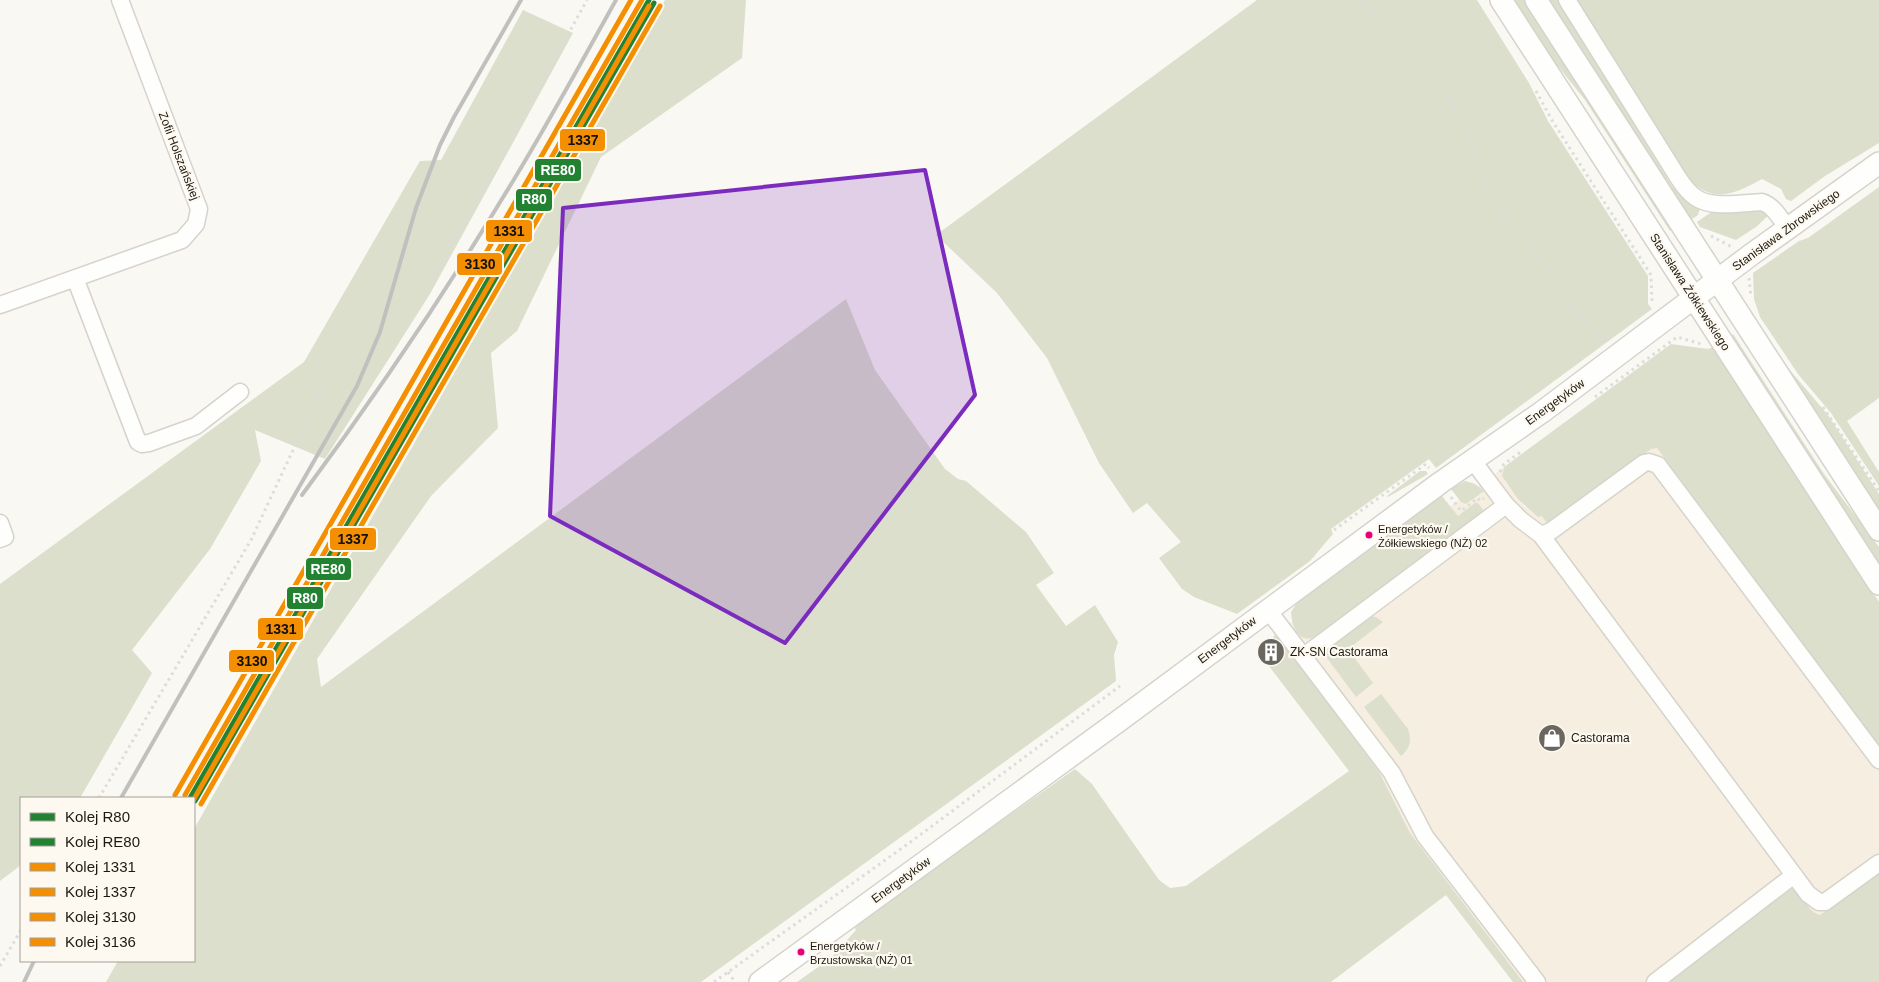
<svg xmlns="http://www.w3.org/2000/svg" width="1879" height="982" font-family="Arial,sans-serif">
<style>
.commercial{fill:#f6eee1}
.green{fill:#dbdfcb}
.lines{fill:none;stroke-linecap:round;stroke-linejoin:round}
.minor-casing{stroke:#d6d3cc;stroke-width:19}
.major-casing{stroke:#d6d3cc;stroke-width:24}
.path{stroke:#dcdcda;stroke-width:3;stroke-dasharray:2.5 4;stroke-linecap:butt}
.minor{stroke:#fefefd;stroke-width:16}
.major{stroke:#fefefd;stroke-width:21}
.rail{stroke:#c0c0be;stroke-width:4}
.rail-1-casing{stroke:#fdf9f0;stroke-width:9}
.rail-2-casing{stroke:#fdf9f0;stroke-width:9}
.rail-3-casing{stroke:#fdf9f0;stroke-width:9}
.rail-4-casing{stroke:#fdf9f0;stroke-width:9}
.rail-5-casing{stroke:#fdf9f0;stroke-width:9}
.rail-6-casing{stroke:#fdf9f0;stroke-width:9}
.rail-1{stroke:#238132;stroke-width:5}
.rail-2{stroke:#238132;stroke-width:5}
.rail-3{stroke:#f48f01;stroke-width:5}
.rail-4{stroke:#f48f01;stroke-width:5}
.rail-5{stroke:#f48f01;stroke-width:5}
.rail-6{stroke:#f48f01;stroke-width:5}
.marked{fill:#7b2cbf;fill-opacity:0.2;stroke:#7b2cbf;stroke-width:4;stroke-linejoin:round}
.bus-dot{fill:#e5007d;stroke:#fdf9f0;stroke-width:2}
.labels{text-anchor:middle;stroke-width:4.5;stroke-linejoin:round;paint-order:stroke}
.bus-label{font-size:11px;fill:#1d1911;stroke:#fdf9f0;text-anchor:start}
.street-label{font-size:12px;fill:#1d1911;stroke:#fdf9f0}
.poi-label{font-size:12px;fill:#1d1911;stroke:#fdf9f0;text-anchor:start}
.line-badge{stroke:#fdf9f0;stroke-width:2}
.badge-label{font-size:14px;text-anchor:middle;font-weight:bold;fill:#fff}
.pale-badge-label{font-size:14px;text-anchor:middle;font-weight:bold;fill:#111}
</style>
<rect width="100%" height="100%" fill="#faf8f3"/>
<path class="commercial" d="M1651,448H1657L1879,747V872L1742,982H1513L1269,666L1274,635L1504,467L1502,476L1525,507Z"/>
<path class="green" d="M665,0H746L742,58L601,157L517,331L491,353L498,428L431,496L317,659L321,687L846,299L875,370L945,469L958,479L966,481L1026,532L1054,573L1036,585L1066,626L1095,605L1118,642L1114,655L1116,681L701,982H106L118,961H194V829L468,349Z
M1257,0H1477L1529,83L1548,121L1648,276V304L1652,309L1436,468L1429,459L1331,529L1333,534L1310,561L1237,614L1194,597L1182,589L1159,558L1181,542L1147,503L1133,513L1099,463L1047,358L997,293L936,235Z
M1512,0H1525L1674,229L1670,231L1585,100L1545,50Z
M1547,0H1558L1672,186L1683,198L1700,208L1698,215L1689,221Z
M1576,0H1879V143L1825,176L1791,201L1786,199L1781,189L1762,179C1733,195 1713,204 1687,178Z
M523,10L573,33L430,294L325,459L255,430L261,461L210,549L132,650L152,673L80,798H21V865L0,881V584L304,362L420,161L441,160Z
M1879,187V398L1847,421L1879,472V486L1831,413L1798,374L1760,317L1754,299L1753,273L1799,241L1808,238Z
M1759,209L1770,214L1756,227L1736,240L1700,227L1697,222L1713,211Z
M1733,334L1824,474L1879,547V568L1730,337Z
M1671,344L1708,349L1715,346L1879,602V747L1657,448L1651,449L1548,525L1542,516L1538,517L1518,499L1502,476L1504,467Z
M1777,355L1828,415L1879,494V516Z
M1420,471H1426L1428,474L1388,497L1387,496Z
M1465,481L1475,484L1484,491L1466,504L1461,502L1451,489Z
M1442,496L1458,516L1475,503H1478L1484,511L1313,638C1297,642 1292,625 1291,612L1299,600Z
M1368,616L1376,617L1383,622L1348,649L1373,683L1356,697L1327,658L1326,650L1327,646Z
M1274,635L1283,642L1379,772L1410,833L1523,982H1513L1446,895L1331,982H797L831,958L856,930L853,925L1075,769L1092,784L1159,880L1170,888L1186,886L1349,771L1269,666Z
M1381,694L1408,729C1412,741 1410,748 1401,756L1364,707Z
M1879,872V982H1660L1789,888C1804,891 1806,912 1820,915Z"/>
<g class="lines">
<g class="minor-casing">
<path id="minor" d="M1567,0L1679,179C1683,185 1688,192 1695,197C1711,209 1742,203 1762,202C1774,206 1780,218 1788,229
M75,278L138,442L142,444L149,443L196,426L240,392
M0,305L182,240L196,224L199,209L120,0
M1473,461L1506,505L1521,520L1541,535L1808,894L1819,902H1825L1879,863
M0,523L5,537L0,539
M1541,535L1551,531L1644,463L1649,462L1658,465L1879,760
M1268,610L1392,773L1425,836L1537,982
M1304,656L1506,505
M1655,982L1794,875"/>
</g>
<g class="major-casing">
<path id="major" d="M1501,0L1879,584
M1536,0L1879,530
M760,982L1120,720L1440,483L1542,412L1752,254L1879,163"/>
</g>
<path class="path" d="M1362,0L1394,41L1421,66L1448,100L1466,129L1488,190L1505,219L1530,243L1554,275L1566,302L1576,315L1591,326L1606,343
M1536,91L1553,122L1651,275L1652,301
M1711,236L1732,247
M1749,278L1751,297
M426,291L587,0
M1595,397L1677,337L1701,344
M1823,407L1879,491
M1500,472L1504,464L1522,451
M1451,497L1461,511L1478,498L1480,501L1484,498
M1334,530L1426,464L1429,468
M99,798L251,540L342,345
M0,966L21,930
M728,972L735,982
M714,982L912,841L1120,686"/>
<use href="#minor" class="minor"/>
<use href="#major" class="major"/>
<path class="rail" d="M302,495C377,394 448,289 513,181C549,122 582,61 616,0
M121,798L357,386L380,332L416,208L440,145L454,117L521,0
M24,982L34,961"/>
<g class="rail-1-casing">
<path id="rail-1" d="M190,798L649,0"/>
</g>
<g class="rail-2-casing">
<path id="rail-2" d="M195,801L654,3"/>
</g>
<g class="rail-3-casing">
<path id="rail-3" d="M185,795L642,0"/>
</g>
<g class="rail-4-casing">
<path id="rail-4" d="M201,804L660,6"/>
</g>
<g class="rail-5-casing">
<path id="rail-5" d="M175,795L631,0"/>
</g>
<g class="rail-6-casing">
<path id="rail-6" d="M194,799L649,6"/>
</g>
<use href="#rail-1" class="rail-1"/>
<use href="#rail-2" class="rail-2"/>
<use href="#rail-3" class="rail-3"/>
<use href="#rail-4" class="rail-4"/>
<use href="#rail-5" class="rail-5"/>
<use href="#rail-6" class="rail-6"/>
</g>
<path class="marked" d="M925,170L975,395L785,643L550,516L563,208Z"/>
<defs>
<g id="building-disc" transform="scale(1.4375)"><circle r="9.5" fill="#6a6760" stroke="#fdf9f0"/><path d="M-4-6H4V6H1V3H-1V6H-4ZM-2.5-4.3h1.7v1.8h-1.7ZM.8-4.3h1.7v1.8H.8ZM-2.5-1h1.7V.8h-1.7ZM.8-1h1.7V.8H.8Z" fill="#fff"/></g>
<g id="shop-disc" transform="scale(1.4375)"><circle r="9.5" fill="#6a6760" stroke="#fdf9f0"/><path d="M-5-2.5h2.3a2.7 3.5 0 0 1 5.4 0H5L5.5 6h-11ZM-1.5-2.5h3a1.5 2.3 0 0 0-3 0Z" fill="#fff"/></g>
</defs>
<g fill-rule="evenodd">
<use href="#building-disc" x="1271" y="652"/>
<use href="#shop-disc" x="1552" y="738"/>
</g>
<g class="bus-dot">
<circle cx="1369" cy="535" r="4.5"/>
<circle cx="801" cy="952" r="4.5"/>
</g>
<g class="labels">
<g class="bus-label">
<text x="1378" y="533">Energetyków /<tspan x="1378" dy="14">Żółkiewskiego (NŻ) 02</tspan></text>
<text x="810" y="950">Energetyków /<tspan x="810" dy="14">Brzustowska (NŻ) 01</tspan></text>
</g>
<g class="street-label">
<text transform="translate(179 156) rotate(69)" y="4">Zofii Holszańskiej</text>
<text transform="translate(1786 230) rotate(-36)" y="4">Stanisława Zbrowskiego</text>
<text transform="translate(1690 292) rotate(57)" y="4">Stanisława Żółkiewskiego</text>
<text transform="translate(1555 402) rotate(-36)" y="4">Energetyków</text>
<text transform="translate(1227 640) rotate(-37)" y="4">Energetyków</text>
<text transform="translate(901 880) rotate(-36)" y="4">Energetyków</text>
</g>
<g class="poi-label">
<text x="1290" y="656">ZK-SN Castorama</text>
<text x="1571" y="742">Castorama</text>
</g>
</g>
<g class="line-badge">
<rect x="559" y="128" width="47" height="24" rx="5" fill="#f48f01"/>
<rect x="534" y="158" width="48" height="24" rx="5" fill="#238132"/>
<rect x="515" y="188" width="38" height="24" rx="5" fill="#238132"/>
<rect x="485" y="219" width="48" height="24" rx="5" fill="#f48f01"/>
<rect x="456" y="252" width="47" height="24" rx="5" fill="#f48f01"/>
<rect x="329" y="527" width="48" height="24" rx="5" fill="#f48f01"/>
<rect x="305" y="557" width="47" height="24" rx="5" fill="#238132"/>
<rect x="286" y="586" width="38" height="24" rx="5" fill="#238132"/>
<rect x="257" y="617" width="47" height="24" rx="5" fill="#f48f01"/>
<rect x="228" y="649" width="47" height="24" rx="5" fill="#f48f01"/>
</g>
<g class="badge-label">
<text x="558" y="175">RE80</text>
<text x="534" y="204">R80</text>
<text x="328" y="574">RE80</text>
<text x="305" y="603">R80</text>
</g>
<g class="pale-badge-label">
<text x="583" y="145">1337</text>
<text x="509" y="236">1331</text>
<text x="480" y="269">3130</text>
<text x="353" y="544">1337</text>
<text x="281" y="634">1331</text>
<text x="252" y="666">3130</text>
</g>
<rect x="20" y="797" width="175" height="165" fill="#fdf9f0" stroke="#a39f97"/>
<rect x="30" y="813" width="25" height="8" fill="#238132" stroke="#a39f97"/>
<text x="65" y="822" font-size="15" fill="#1d1911">Kolej R80</text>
<rect x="30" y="838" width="25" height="8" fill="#238132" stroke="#a39f97"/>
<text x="65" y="847" font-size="15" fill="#1d1911">Kolej RE80</text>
<rect x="30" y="863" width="25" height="8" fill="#f48f01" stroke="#a39f97"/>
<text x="65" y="872" font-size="15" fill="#1d1911">Kolej 1331</text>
<rect x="30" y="888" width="25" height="8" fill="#f48f01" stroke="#a39f97"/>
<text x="65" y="897" font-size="15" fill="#1d1911">Kolej 1337</text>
<rect x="30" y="913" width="25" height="8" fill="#f48f01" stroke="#a39f97"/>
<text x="65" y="922" font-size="15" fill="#1d1911">Kolej 3130</text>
<rect x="30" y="938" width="25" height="8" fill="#f48f01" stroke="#a39f97"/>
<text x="65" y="947" font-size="15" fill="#1d1911">Kolej 3136</text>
</svg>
